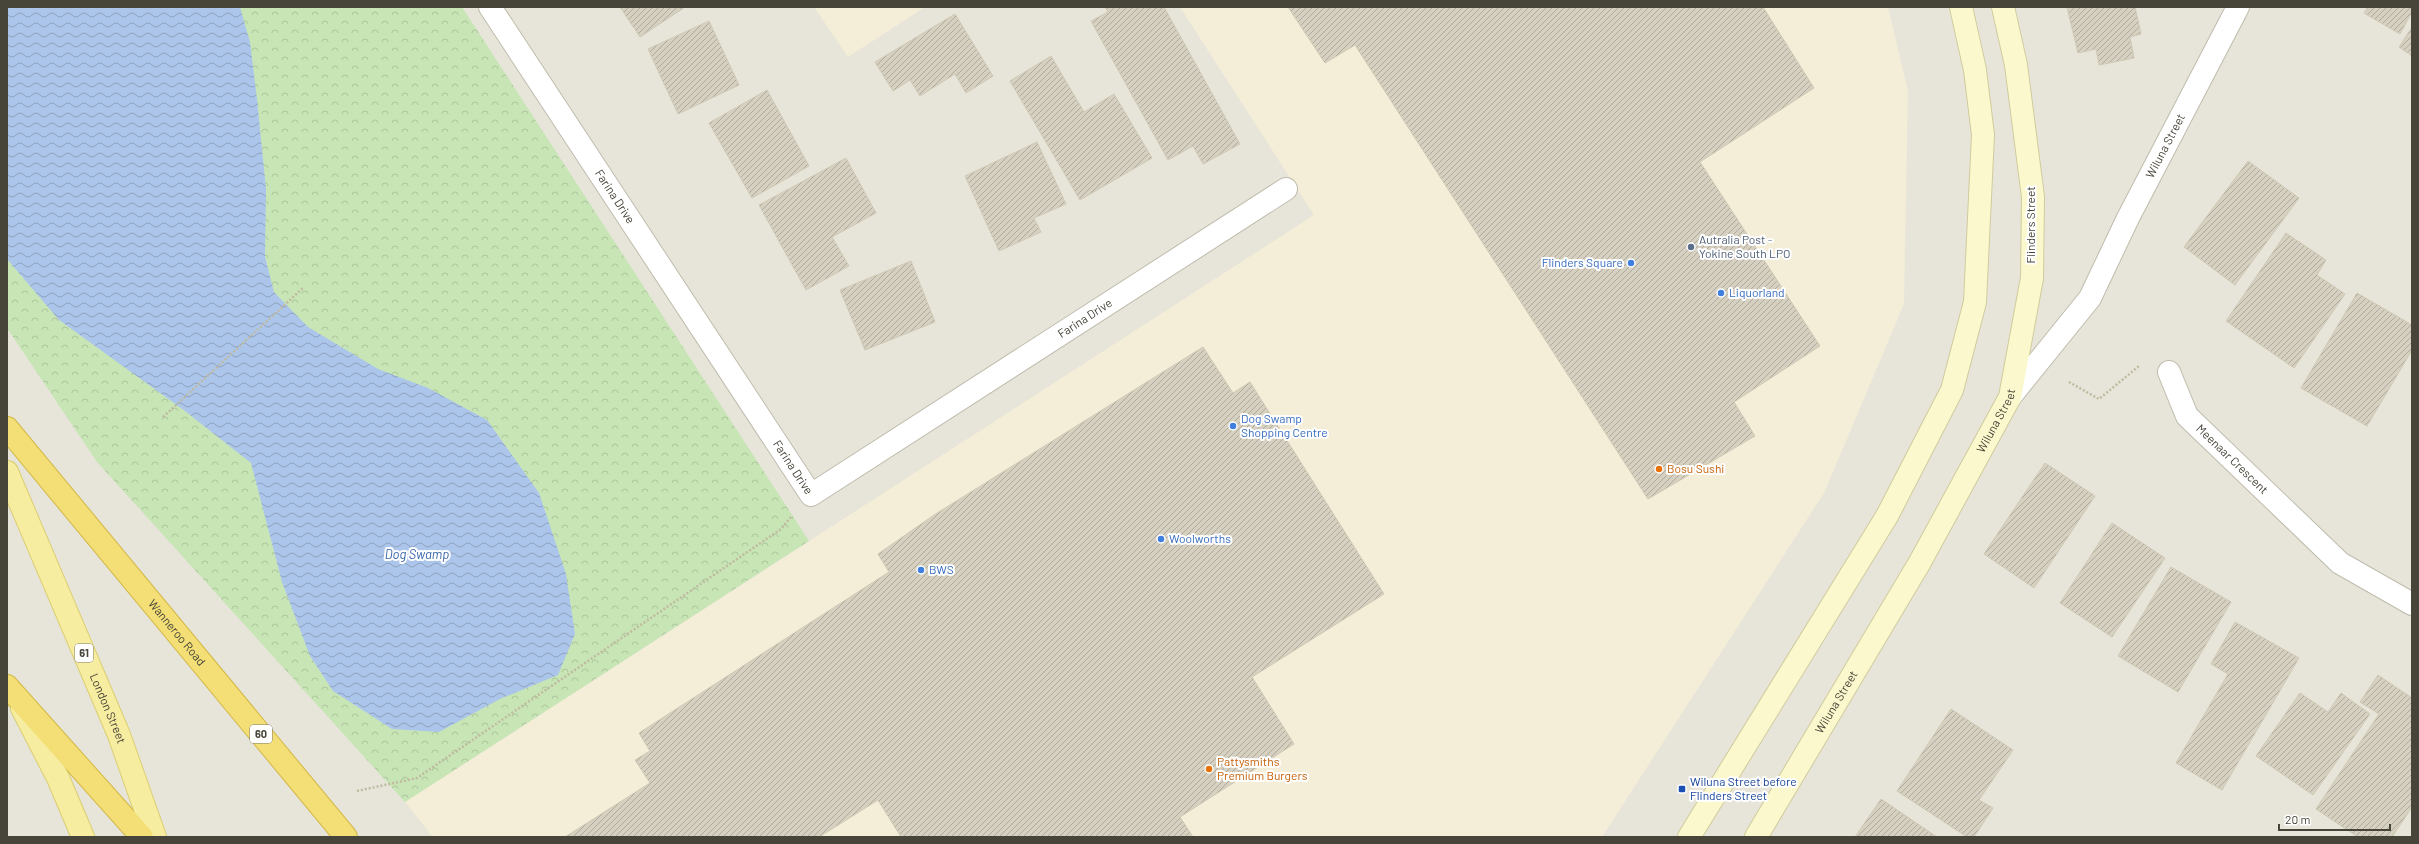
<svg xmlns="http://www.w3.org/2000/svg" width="2419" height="844" font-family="Barlow,sans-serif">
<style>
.residential{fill:#e7e5d9}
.commercial{fill:#f4edd7}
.park{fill:url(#park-crowns)}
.water{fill:url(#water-waves)}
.building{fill:url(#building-hatch);stroke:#cfc9b4}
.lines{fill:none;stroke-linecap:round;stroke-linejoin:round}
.street-casing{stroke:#bfbcad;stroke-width:24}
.secondary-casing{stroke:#d0cb9d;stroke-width:24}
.primary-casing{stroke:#dbce71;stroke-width:24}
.highway-casing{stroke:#d2b746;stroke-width:24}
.path{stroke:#bfbaa0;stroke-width:2.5;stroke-dasharray:2 2;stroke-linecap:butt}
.street{stroke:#fff;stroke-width:22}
.secondary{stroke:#fbf8cd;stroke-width:22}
.primary{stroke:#f7eda0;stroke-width:22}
.highway{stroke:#f3df76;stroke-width:22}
.service-dot{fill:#5c6f8a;stroke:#fff;stroke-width:1.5}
.shop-dot{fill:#3f7fe0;stroke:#fff;stroke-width:1.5}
.food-dot{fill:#e8710a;stroke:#fff;stroke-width:1.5}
.transit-dot{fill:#1a4fb4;stroke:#fff;stroke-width:1.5}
.labels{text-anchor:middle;stroke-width:4;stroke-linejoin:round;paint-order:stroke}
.shield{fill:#fff;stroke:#7e7c74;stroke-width:1}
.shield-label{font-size:11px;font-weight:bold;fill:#474439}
.street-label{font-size:12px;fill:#474439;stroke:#fff}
.service-label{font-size:12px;fill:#4e5e75;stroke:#fff;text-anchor:start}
.shop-label{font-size:12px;fill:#366cbe;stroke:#fff;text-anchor:start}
.food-label{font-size:12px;fill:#c56008;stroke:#fff;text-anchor:start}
.transit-label{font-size:12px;fill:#164399;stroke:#fff;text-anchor:start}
.water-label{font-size:13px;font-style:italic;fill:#3967ac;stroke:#fff}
</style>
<defs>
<pattern id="park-crowns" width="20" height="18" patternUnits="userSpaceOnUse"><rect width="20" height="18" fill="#c8e5b6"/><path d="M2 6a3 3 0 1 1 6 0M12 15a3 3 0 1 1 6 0" fill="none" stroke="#adc69d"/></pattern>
<pattern id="water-waves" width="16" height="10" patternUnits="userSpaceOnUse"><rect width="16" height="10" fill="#acc6eb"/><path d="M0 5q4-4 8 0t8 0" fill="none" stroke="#8ea2bf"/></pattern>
<pattern id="building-hatch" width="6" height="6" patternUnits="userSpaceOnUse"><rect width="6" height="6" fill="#d5d0c0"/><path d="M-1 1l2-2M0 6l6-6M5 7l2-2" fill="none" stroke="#afaa9d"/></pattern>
</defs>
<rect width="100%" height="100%" fill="#f4f3ea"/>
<path class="residential" d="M7,7H2412V837H7Z"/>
<path class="commercial" d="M814,7H925L848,57Z
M1180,7H1888L1908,91L1904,304L1824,493L1602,837H433L405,802L1314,215Z"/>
<path class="park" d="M7,7H462L809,541L405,802L97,462L7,328Z"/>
<path class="water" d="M7,7H240L250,42L257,99L266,189L265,257L274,292L308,327L378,369L428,388L487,420L539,493L566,574L575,634L558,675L500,699L439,732L392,729L333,691L310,656L282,582L251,463L185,411L59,320L7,259Z"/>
<path class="building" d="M620,7H685L640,37Z
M1105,7H1164L1240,144L1203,164L1193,146L1168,160L1091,21L1108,12Z
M1288,7H1763L1814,88L1700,162L1820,346L1734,402L1755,436L1648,499L1355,45L1325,63Z
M2067,7H2135L2141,34L2130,37L2134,58L2099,65L2096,49L2078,53Z
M2368,7H2412V12L2400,34L2364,13Z
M955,14L993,76L966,93L955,74L920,96L910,80L893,91L875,62Z
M709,21L739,85L678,114L648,49Z
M2412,27V56L2399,47Z
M1051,56L1084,112L1114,94L1152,158L1080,200L1010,81Z
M767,90L809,166L752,198L709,123Z
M1037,142L1066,204L1034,218L1041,232L999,251L965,176Z
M846,158L876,213L832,237L849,266L806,290L759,205Z
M2248,161L2299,198L2235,285L2184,247Z
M2286,233L2326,260L2317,275L2345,294L2294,368L2226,321Z
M911,261L935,322L865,350L840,290Z
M2357,293L2412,325V350L2367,426L2301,388Z
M1203,347L1233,393L1250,382L1384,594L1252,677L1294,744L1180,817L1193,837H901L878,800L819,837H565L650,783L635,760L650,751L639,733L889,572L878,554L934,515Z
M2045,463L2095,496L2034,588L1984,554Z
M2112,523L2165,558L2112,637L2060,603Z
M2171,567L2231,602L2178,692L2118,656Z
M2235,622L2299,658L2222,790L2176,763L2228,674L2211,664Z
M2378,675L2412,698V807L2392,837H2358L2316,809L2379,714L2360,702Z
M2300,693L2328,712L2341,693L2370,714L2313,795L2256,756Z
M1951,709L2013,750L1979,800L1993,808L1974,837H1967L1897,791Z
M1881,799L1937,837H1855Z"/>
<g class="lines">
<g class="street-casing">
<g id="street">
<path id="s1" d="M490,7L811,495L1286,189"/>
<path id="s2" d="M2169,372L2187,416L2340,563L2412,604"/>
<path id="s3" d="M2010,397L2090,298L2128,218L2238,7"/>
</g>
</g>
<g class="secondary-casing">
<g id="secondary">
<path d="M1689,837L1887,516L1952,390L1975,302L1983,135L1975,70L1961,7"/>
<path id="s4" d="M1756,837L1920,562L2010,397L2032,278L2033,197L2016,65L2003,7"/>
</g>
</g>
<g class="primary-casing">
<g id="primary">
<path id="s5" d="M7,472L119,735L155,837"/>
<path d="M22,708L58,778L83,837"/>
</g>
</g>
<g class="highway-casing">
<g id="highway">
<path id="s6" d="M7,428L346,837"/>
<path d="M7,686L142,837"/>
</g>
</g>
<path class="path" d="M2069,382L2099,399L2139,366
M163,417L304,287
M357,791L417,778L781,529L791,517"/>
<use href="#street" class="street"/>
<use href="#secondary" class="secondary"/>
<use href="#primary" class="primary"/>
<use href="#highway" class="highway"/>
</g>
<circle class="service-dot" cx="1691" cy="247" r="4"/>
<g class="shop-dot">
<circle cx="1631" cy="263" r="4"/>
<circle cx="1721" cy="293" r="4"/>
<circle cx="1233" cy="426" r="4"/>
<circle cx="1161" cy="539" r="4"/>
<circle cx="921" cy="570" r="4"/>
</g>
<g class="food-dot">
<circle cx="1659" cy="469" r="4"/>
<circle cx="1209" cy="769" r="4"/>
</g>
<rect class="transit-dot" x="1678" y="785" width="8" height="8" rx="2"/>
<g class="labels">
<g class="shield">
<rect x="75" y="644" width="18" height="18" rx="3"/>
<rect x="250" y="725" width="22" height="18" rx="3"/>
</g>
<g class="shield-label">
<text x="84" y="657">61</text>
<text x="261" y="738">60</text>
</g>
<g class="street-label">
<text dy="4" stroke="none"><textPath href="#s3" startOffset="297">Wiluna Street</textPath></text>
<text dy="4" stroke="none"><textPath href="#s1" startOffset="227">Farina Drive</textPath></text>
<text transform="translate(2031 225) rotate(-90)" y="4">Flinders Street</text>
<text dy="4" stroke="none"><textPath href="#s1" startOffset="910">Farina Drive</textPath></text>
<text dy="4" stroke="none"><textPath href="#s4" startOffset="481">Wiluna Street</textPath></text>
<text dy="4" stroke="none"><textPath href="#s2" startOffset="110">Meenaar Crescent</textPath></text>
<text dy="4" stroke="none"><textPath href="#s1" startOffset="551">Farina Drive</textPath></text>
<text dy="4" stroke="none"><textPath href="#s6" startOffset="266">Wanneroo Road</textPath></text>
<text dy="4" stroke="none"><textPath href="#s4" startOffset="157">Wiluna Street</textPath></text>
<text dy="4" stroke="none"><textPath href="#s5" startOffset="257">London Street</textPath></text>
</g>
<g class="service-label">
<text x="1699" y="244">Autralia Post -<tspan x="1699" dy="14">Yokine South LPO</tspan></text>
</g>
<g class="shop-label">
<text x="1623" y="267" text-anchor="end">Flinders Square</text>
<text x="1729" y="297">Liquorland</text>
<text x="1241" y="423">Dog Swamp<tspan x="1241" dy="14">Shopping Centre</tspan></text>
<text x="1169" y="543">Woolworths</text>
<text x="929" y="574">BWS</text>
</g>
<g class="food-label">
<text x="1667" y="473">Bosu Sushi</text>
<text x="1217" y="766">Pattysmiths<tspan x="1217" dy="14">Premium Burgers</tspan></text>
</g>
<g class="transit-label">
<text x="1690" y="786">Wiluna Street before<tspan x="1690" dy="14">Flinders Street</tspan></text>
</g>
<g class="water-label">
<text x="417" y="559">Dog Swamp</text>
</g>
</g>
<rect width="2419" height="844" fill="none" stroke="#474439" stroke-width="16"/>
<path d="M2279 824v6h111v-6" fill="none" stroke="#474439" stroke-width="2"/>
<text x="2285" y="824" font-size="12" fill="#474439" stroke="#ffffff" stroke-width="3" paint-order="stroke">20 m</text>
</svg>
